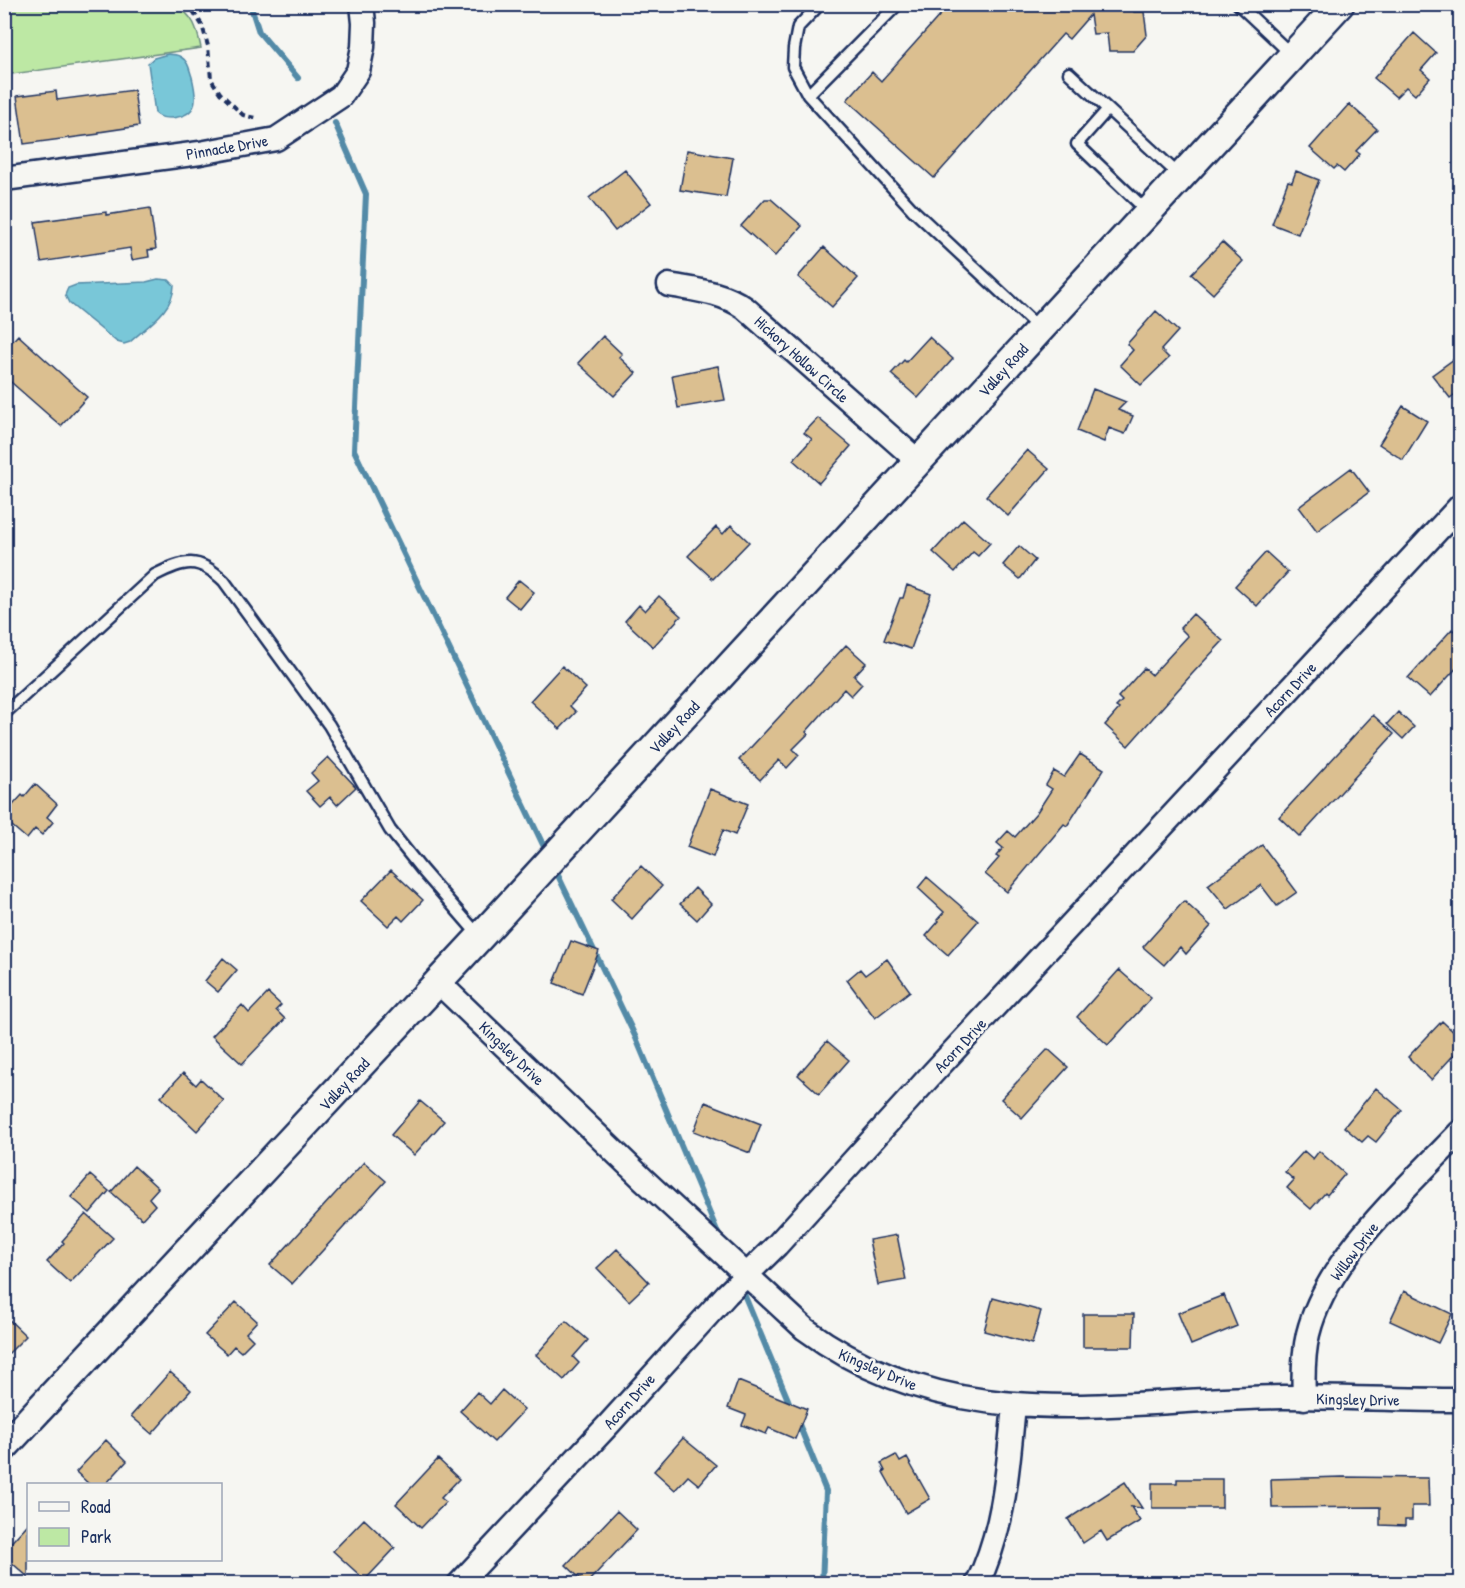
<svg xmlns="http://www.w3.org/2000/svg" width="1465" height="1588" font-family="'Patrick Hand',sans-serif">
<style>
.green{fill:#bde8a4;stroke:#6c8c81;stroke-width:1.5}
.water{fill:#79c7d8;stroke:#538aa7;stroke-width:1.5}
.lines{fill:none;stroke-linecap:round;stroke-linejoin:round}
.stream{stroke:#538aa7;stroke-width:6}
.building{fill:#dbbf90;stroke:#1b2f5e;stroke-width:1.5}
.service-casing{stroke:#1b2f5e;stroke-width:15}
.minor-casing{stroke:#1b2f5e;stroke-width:27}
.tertiary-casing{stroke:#1b2f5e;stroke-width:32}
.path{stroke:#1b2f5e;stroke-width:4;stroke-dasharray:6 4.5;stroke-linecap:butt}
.service{stroke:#f6f6f2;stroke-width:10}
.minor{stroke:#f6f6f2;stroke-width:22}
.tertiary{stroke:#f6f6f2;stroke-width:27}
.labels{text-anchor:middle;stroke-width:5;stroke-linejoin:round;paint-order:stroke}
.street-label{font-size:16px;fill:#1b2f5e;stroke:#f6f6f2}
</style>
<rect width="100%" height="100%" fill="#f6f6f2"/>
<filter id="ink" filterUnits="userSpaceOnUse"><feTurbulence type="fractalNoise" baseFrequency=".0167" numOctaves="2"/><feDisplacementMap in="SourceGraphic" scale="12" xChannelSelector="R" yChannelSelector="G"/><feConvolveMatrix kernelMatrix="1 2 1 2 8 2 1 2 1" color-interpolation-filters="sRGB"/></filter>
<g filter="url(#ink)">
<path class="green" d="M4,5H175C194,16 197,28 201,48L5,75Z"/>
<path class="water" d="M168,54C172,55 177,54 181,57C189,62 189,69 192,77C197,98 200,115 172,118C165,118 160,118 155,113L148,63L154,58Z
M158,279L169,280L174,285C174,310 147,326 130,342L124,344L117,342L69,303L65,295L68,288L76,285L146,282Z"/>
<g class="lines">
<path class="stream" d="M250,4L259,32L298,78
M335,123L366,194L354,450L547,853
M554,867L636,1038L720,1238
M741,1287L791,1407
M798,1422L826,1491L822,1584"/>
</g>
<path class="building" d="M950,4H999L1006,11L1013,4H1133L1134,12H1144L1147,35L1133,51H1109L1107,33L1093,34L1090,15L1069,39L1063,34L934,178L847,100L872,72L881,81Z
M1414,33L1436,53L1421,70L1430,78L1415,95L1406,87L1396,97L1374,78Z
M134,90L139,126L99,132V134L24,144L17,96L56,91L57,100Z
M1349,104L1377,129L1356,151L1360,154L1344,172L1337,166L1334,169L1310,148Z
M687,150L733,158L726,197L680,190Z
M625,170L651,203L615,231L589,198Z
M1296,171L1319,180L1298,234L1272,224L1288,181L1292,182Z
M765,199H771L802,226L775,256L741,226Z
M150,208L156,249L148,250L149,257L132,260L130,248L41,262L35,222L106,212V215Z
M1222,242L1243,261L1213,294L1191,274Z
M824,247L858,278L832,307L798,277Z
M1156,311L1178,331L1161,350L1169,358L1141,385L1120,365L1133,350L1127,344Z
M18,335L87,397L61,426L4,376V350Z
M603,336L622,354L619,357L636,373L614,396L578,363Z
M929,337L953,359L918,398L891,374L904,360L906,362Z
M1461,354V390L1450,398L1432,375Z
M718,366L725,400L678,408L672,375Z
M1093,389L1126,402L1118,410L1133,416L1125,434L1109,428L1104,442L1077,431Z
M1403,406L1427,421L1403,460L1379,444Z
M818,418L851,446L819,483L793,460L812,439L804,433Z
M1027,450L1049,469L1008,516L986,496Z
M1351,468L1369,492L1317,531L1299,507Z
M963,519L990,543L978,556L973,552L955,572L933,552Z
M731,525L749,542L713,579L688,556L716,527L723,534Z
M1019,546L1035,560L1020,579L1003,565Z
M1266,552L1288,572L1257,606L1235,586Z
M519,580L534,592L520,609L505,597Z
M907,585L931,594L911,649L884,640L900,598H903Z
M659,596L681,616L653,647L625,621L639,605L645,611Z
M1193,614L1223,641L1192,674L1128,746L1105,725L1119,709L1116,707L1122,701L1118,697L1144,668L1152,675L1188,636L1180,628Z
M1452,629L1461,637V663L1430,697L1408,678Z
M846,645L866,663L854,676L862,684L851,696L844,689L806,732L808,734L793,749L799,755L787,768L779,760L760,780L739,760Z
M562,666L586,688L570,706L576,712L560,729L530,701Z
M1398,712L1414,727L1403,739L1387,724Z
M1373,715L1394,734L1300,837L1279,817Z
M1080,754L1104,769L1067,826L1064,824L1007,892L985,874L999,858L996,856L1003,848L997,843L1008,831L1015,837L1037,812L1052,789L1046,785L1054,771L1064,777Z
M328,757L356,787L337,805L330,797L320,806L306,791L318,781L311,773Z
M35,784L57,804L47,817L53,822L42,835L35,829L27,839L4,819V815L22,795L24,797Z
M710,789L748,804L735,835L723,830L713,857L687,847Z
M1262,845L1297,892L1277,906L1261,885L1228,909L1208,885Z
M641,866L662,886L632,919L611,899Z
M391,870L423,900L403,921L398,916L388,926L361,901Z
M927,877L978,921L948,955L926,936L939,921L937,920L944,912L918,888Z
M695,888L711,904L697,920L680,904Z
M1184,901L1211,926L1186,954L1180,947L1164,965L1143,947Z
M571,941L599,951L582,994L554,983Z
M223,958L237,970L218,992L205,981Z
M887,959L910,991L875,1018L847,980L860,969L865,975Z
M1119,970L1151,998L1108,1045L1077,1017Z
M268,993L281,1005L276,1010L285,1019L242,1064L212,1036L242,1005L249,1013Z
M1442,1021L1461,1039V1047L1431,1080L1408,1057Z
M827,1041L849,1060L819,1094L798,1075Z
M1048,1049L1068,1067L1022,1118L1001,1099Z
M183,1073L196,1085L201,1079L224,1101L197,1131L161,1097Z
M1376,1088L1402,1110L1376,1142L1368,1136L1362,1142L1344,1127Z
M420,1101L444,1121L414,1155L391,1135Z
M705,1102L761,1124L750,1153L694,1131Z
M1304,1151L1313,1159L1319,1151L1345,1174L1327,1195L1325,1193L1311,1209L1287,1188L1294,1180L1285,1172Z
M364,1162L386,1181L292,1284L270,1265Z
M134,1166L158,1188L149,1198L155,1205L142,1219L111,1192Z
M90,1175L109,1191L90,1213L71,1197Z
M86,1214L113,1238L70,1283L47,1262L64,1243L62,1241Z
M897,1235L906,1280L878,1285L869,1240Z
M617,1249L649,1282L629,1301L597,1268Z
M1404,1291L1452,1314L1438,1343L1390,1321Z
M1224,1295L1237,1326L1191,1345L1178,1313Z
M993,1298L1041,1311L1032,1344L984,1331Z
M236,1302L257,1321L246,1333L253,1340L241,1352L234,1346L227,1354L205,1335Z
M1083,1314H1134L1133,1347H1083Z
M4,1315L26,1336L4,1358Z
M566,1321L588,1340L573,1357L579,1363L564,1380L536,1355Z
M170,1372L191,1390L152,1434L131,1416Z
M738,1381L807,1409L795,1439L769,1428L766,1434L742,1425L746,1415L728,1408Z
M502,1390L524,1410L494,1442L460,1411L477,1392L490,1404Z
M683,1438L716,1465L699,1485L688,1476L675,1490L654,1471Z
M106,1440L127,1461L105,1485H90L76,1472Z
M896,1455L900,1462L907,1458L930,1499L906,1513L883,1472L885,1471L881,1463Z
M438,1459L459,1479L441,1498L446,1502L421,1528L396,1504Z
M1342,1477L1428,1478L1429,1506H1412V1520H1405V1526L1380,1525V1507L1272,1508L1271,1479Z
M1177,1479H1222V1508H1152V1483H1177Z
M1125,1482L1142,1508L1131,1507L1140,1521L1107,1541L1101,1531L1083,1543L1068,1519Z
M617,1511L637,1530L586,1584L566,1565Z
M364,1519L395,1548L365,1580L333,1551Z
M28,1524V1577L4,1556V1550Z"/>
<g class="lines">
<g class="service-casing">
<path id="service" d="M820,4L798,27L794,48L793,67L808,95L912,209L1040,329
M1238,4L1292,55
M1069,73L1180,176
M808,95L898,4
M1108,109L1077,144L1147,211
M4,714L155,575C185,560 198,556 224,581L329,725L390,830L422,870L480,937"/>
</g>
<g class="minor-casing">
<path id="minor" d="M4,179L200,153L276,139L341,96L358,71L363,47L364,23L362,4
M669,285C696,290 722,292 745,308L919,462
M438,982L643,1179L805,1329C955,1440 1113,1399 1283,1397C1342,1397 1401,1400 1460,1400
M1304,1398C1303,1377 1303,1355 1308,1334C1327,1257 1407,1188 1460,1132
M459,1584L609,1424L727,1294L777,1245L932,1074L1460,506
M977,1584C1005,1528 1008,1466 1014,1405"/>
</g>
<g class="tertiary-casing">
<path id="tertiary" d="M4,1447L480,937L1340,4"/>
</g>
<path class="path" d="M186,4L193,11L202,25L208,46L211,79L220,93L243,115L259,119"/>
<use href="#service" class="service"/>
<use href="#minor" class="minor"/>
<use href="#tertiary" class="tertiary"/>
</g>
</g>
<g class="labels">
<g class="street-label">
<text transform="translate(227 147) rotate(-10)" y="6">Pinnacle Drive</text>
<text transform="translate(802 359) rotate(42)" y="6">Hickory Hollow Circle</text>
<text transform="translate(1003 370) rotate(-48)" y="6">Valley Road</text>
<text transform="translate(1290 689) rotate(-47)" y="6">Acorn Drive</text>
<text transform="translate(674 727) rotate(-47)" y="6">Valley Road</text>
<text transform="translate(960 1045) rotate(-47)" y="6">Acorn Drive</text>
<text transform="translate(512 1053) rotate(44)" y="6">Kingsley Drive</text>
<text transform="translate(344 1084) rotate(-47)" y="6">Valley Road</text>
<text transform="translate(1354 1251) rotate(-53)" y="6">Willow Drive</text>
<text transform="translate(878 1369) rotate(23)" y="6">Kingsley Drive</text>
<text transform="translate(1358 1399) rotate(1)" y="6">Kingsley Drive</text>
<text transform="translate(629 1401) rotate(-48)" y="6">Acorn Drive</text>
</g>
</g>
<rect width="1465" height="1588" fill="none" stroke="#f6f6f2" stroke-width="24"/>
<rect x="12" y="12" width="1441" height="1564" fill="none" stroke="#1b2f5e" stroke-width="2" filter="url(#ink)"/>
<rect x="27" y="1483" width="195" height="78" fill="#f6f6f2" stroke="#9ea6b7" stroke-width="1.5"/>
<rect x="39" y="1502" width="30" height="9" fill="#f6f6f2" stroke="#9ea6b7" stroke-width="1.5"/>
<text x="81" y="1513" font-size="18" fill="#1b2f5e">Road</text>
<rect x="39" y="1528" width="30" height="18" fill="#bde8a4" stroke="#9ea6b7" stroke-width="1.5"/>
<text x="81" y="1543" font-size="18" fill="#1b2f5e">Park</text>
</svg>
